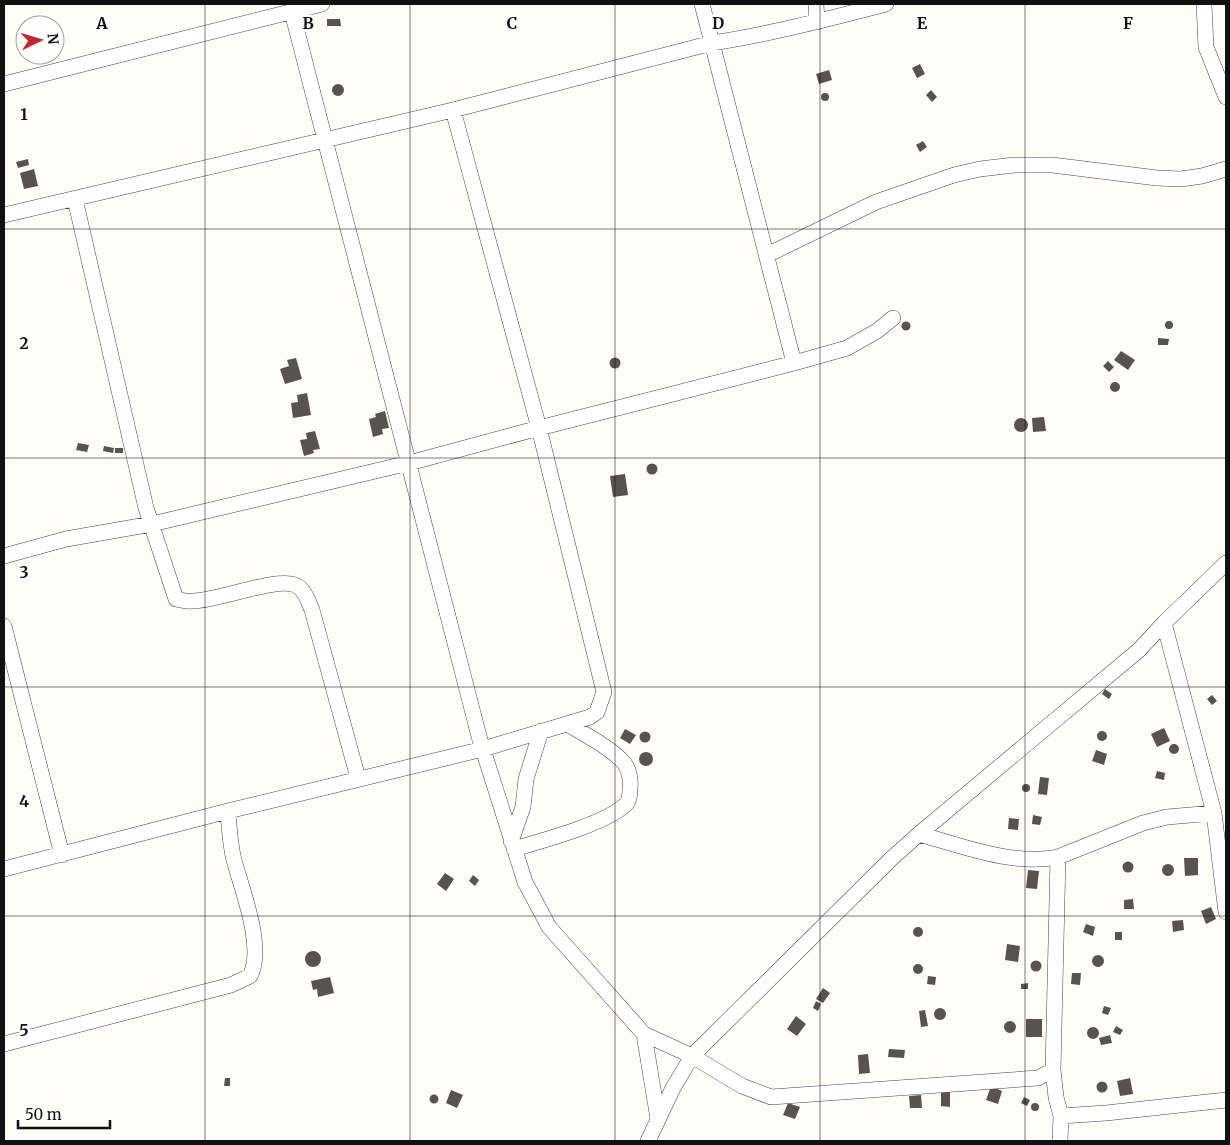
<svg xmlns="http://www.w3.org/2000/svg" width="1230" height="1145" font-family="Merriweather,serif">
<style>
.building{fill:#5a524d}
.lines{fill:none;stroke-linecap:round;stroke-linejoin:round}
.minor-casing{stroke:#444;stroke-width:16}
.minor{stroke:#fff;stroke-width:15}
.grid{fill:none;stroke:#111;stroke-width:1;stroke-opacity:0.55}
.grid-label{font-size:16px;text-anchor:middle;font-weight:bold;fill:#111;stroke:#fff;stroke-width:5;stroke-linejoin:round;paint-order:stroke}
</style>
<rect width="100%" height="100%" fill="#fffdf5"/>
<path class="building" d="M327,19H340L341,26H327Z
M920,64L925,74L917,78L912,68Z
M829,70L832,80L819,84L816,74Z
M332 90a6 6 0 1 1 12 0a6 6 0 1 1-12 0Z
M931,90L937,97L932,102L926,95Z
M821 97a4 4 0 1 1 8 0a4 4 0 1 1-8 0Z
M923,141L927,147L920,152L916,145Z
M28,159L29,165L18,168L16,162Z
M34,169L38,186L24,189L20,173Z
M1165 325a4 4 0 1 1 8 0a4 4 0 1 1-8 0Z
M901.5 326a4.5 4.5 0 1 1 9 0a4.5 4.5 0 1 1-9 0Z
M1158,338L1169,339L1168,345H1158Z
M1121,351L1135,360L1128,370L1114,360Z
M609.5 363a5.5 5.5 0 1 1 11 0a5.5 5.5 0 1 1-11 0Z
M296,358L302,379L285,384L280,369L289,366L287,360Z
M1108,361L1114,367L1109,372L1103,366Z
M1110 387a5 5 0 1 1 10 0a5 5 0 1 1-10 0Z
M307,393L311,415L293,418L291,403L298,402L297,395Z
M385,411L389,428L382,429L383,434L373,437L369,419L376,417L375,414Z
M1044,417L1046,431L1033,432L1032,418Z
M1014 425a7 7 0 1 1 14 0a7 7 0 1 1-14 0Z
M315,431L320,449L313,450L314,453L304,456L300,440L307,439L306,433Z
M78,443L89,445L87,452L76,450Z
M104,446L114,448L113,453L103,451Z
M115,448H123V453H115Z
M646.5 469a5.5 5.5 0 1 1 11 0a5.5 5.5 0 1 1-11 0Z
M625,474L628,495L613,497L610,476Z
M1105,689L1112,694L1109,699L1102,694Z
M1212,695L1217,701L1212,705L1207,699Z
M1164,728L1170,741L1157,747L1151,734Z
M625,729L636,735L630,744L620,738Z
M1097 736a5 5 0 1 1 10 0a5 5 0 1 1-10 0Z
M639.5 737a5.5 5.5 0 1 1 11 0a5.5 5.5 0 1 1-11 0Z
M1169 749a5 5 0 1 1 10 0a5 5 0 1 1-10 0Z
M1096,750L1107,754L1104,765L1092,761Z
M639 759a7 7 0 1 1 14 0a7 7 0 1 1-14 0Z
M1157,771L1165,773L1164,780L1155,778Z
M1040,777L1049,778L1047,795L1038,794Z
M1022 788a4 4 0 1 1 8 0a4 4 0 1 1-8 0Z
M1033,815L1042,817L1040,825L1032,824Z
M1009,818L1019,819L1018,830L1008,829Z
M1184,858H1198V875L1185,876Z
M1122.5 867a5.5 5.5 0 1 1 11 0a5.5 5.5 0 1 1-11 0Z
M1162 870a6 6 0 1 1 12 0a6 6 0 1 1-12 0Z
M1028,870L1039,871L1037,889L1026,888Z
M445,873L454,879L446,891L437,884Z
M473,875L479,880L475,886L469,881Z
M1133,899L1134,909H1124V900Z
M1211,907L1216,919L1206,924L1201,911Z
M1183,920L1184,930L1173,932L1172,921Z
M1086,924L1095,927L1093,936L1083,932Z
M913 932a5 5 0 1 1 10 0a5 5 0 1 1-10 0Z
M1115,932H1122V940H1115Z
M1007,944L1020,946L1018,962L1005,960Z
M305 959a8 8 0 1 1 16 0a8 8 0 1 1-16 0Z
M1092 961a6 6 0 1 1 12 0a6 6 0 1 1-12 0Z
M1030.5 966a5.5 5.5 0 1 1 11 0a5.5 5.5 0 1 1-11 0Z
M913 969a5 5 0 1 1 10 0a5 5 0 1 1-10 0Z
M1072,973H1081L1080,985L1071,984Z
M928,976L936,977L935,985L927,984Z
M330,977L334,993L318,997L317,989L313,990L311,981Z
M1028,983V989H1021V984Z
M823,988L830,993L823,1003L816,999Z
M816,1001L821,1004L818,1011L813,1008Z
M1104,1006L1111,1008L1108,1015L1102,1013Z
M934 1014a6 6 0 1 1 12 0a6 6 0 1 1-12 0Z
M925,1010L928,1026L921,1027L919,1011Z
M796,1016L806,1024L797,1036L787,1029Z
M1026,1019H1042V1037H1026Z
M1004 1027a6 6 0 1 1 12 0a6 6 0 1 1-12 0Z
M1116,1026L1123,1030L1120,1035L1113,1032Z
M1087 1033a6 6 0 1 1 12 0a6 6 0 1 1-12 0Z
M1110,1035L1112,1043L1101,1045L1099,1038Z
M889,1049L905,1050L904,1058L888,1057Z
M868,1054L870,1073L859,1074L858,1055Z
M225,1078H230V1086H224Z
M1130,1078L1133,1094L1120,1096L1117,1081Z
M1096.5 1087a5.5 5.5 0 1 1 11 0a5.5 5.5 0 1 1-11 0Z
M991,1086L1002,1091L998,1104L986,1100Z
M451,1090L463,1095L457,1108L446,1103Z
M941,1092H950V1107L941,1106Z
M429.5 1099a4.5 4.5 0 1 1 9 0a4.5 4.5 0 1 1-9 0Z
M921,1095L922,1108H910L909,1096Z
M1024,1097L1030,1100L1027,1106L1021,1103Z
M1031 1107a4 4 0 1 1 8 0a4 4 0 1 1-8 0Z
M788,1103L800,1107L795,1119L783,1115Z"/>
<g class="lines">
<g class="minor-casing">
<path id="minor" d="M816,4L817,22
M1204,4L1206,47L1226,97
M292,12L480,740L525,882L549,927L644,1034L692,1056L742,1086L771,1097L1038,1078L1053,1070
M4,84L322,4
M75,199L146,508L176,599C181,600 187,602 192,601C217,601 276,577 295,585C305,589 308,601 312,610L358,778
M4,215L453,110L712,43C771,34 828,19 886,4
M767,255L876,202L954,175L980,169L1014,165H1052L1157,178L1181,179L1202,176L1226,169
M794,363L847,348L877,331L893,318
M4,556L66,539L152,524L409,463L539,428L794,363L702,4
M1164,623L1214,813L1226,912
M4,626L62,855
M919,834C962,846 1013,866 1058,857L1143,823L1167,817L1214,813
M511,841L523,807L526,779L541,731
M514,849C541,841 609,823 627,803C630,799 630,793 630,788C631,780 629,769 624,763C613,749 583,733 567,724
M1058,857L1053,1070L1056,1097L1061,1116L1060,1141
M4,869L228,811L483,749L590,717L597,712L604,692L539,428L453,110
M644,1034L658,1119
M4,1044L231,985L250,976C265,948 242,890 234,860C230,844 229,827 228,811
M1061,1116L1106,1113L1226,1100
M648,1141L673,1088L692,1056L891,859L919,834L1139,650L1164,623L1226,563"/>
</g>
<use href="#minor" class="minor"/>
</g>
<path class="grid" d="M205,4V1141M410,4V1141M615,4V1141M820,4V1141M1025,4V1141M4,229H1226M4,458H1226M4,687H1226M4,916H1226"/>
<g class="grid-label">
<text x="102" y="29">A</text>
<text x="308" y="29">B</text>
<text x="512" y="29">C</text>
<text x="718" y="29">D</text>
<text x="922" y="29">E</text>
<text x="1128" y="29">F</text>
<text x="24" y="120">1</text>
<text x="24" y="349">2</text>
<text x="24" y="578">3</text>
<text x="24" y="807">4</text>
<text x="24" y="1036">5</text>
</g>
<rect width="1230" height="1145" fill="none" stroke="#111111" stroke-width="10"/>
<g transform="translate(40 40) rotate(85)"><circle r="24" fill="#ffffff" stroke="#a0a0a0"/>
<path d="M0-4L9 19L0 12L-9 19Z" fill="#c4262e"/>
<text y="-8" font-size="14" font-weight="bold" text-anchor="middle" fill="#111111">N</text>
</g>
<path d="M18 1120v8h92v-8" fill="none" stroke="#111111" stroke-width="2.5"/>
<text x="25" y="1120" font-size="15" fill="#111111" stroke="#ffffff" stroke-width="4" paint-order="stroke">50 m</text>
</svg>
